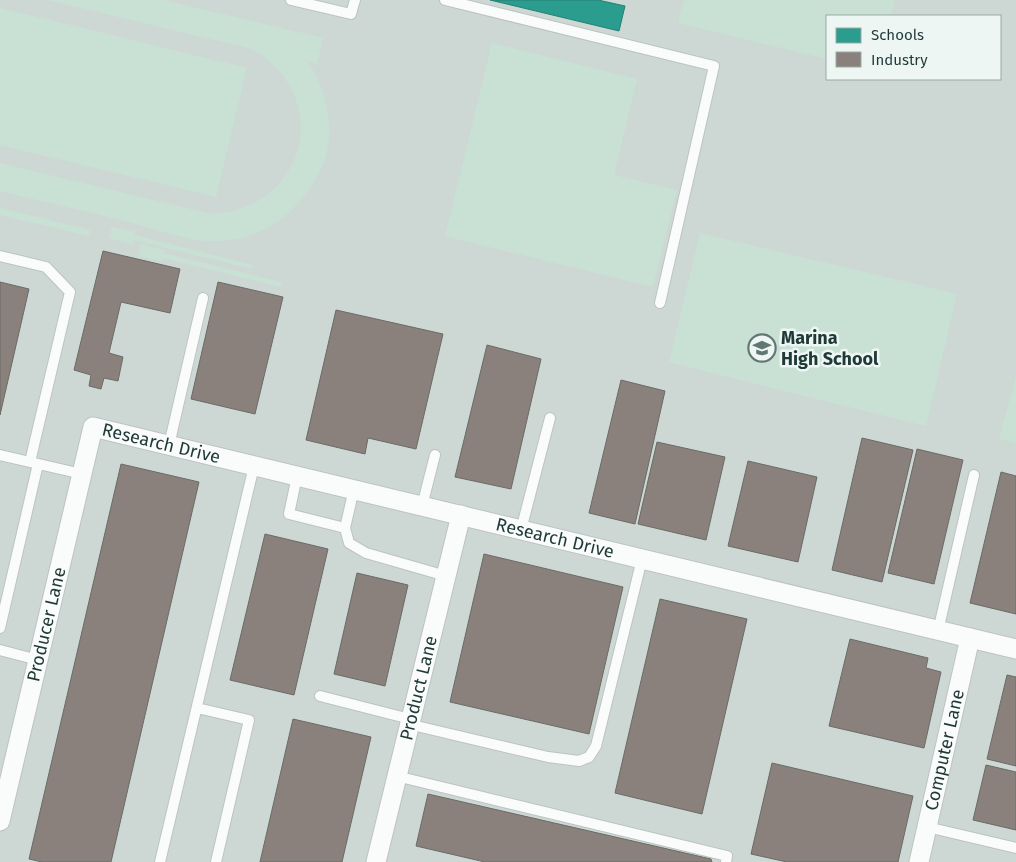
<svg xmlns="http://www.w3.org/2000/svg" width="1016" height="862" font-family="'Fira Sans',sans-serif">
<style>
.built{fill:#cdd8d5;fill-rule:evenodd}
.green{fill:#c8e1d4}
.schools{fill:#2a9d8f;stroke:#267f74}
.industry{fill:#8a817c;stroke:#6a6b67}
.lines{fill:none;stroke-linecap:round;stroke-linejoin:round}
.lane-casing{stroke:#bdc3c2;stroke-width:12}
.street-casing{stroke:#bdc3c2;stroke-width:21}
.lane{stroke:#fafbfb;stroke-width:10}
.street{stroke:#fafbfb;stroke-width:19}
.labels{text-anchor:middle;stroke-width:5;stroke-linejoin:round;paint-order:stroke}
.poi-label{font-size:18px;font-weight:bold;fill:#1e3936;stroke:#edf6f3;text-anchor:start}
.street-label{font-size:18px;fill:#1e3936;stroke:#edf6f3}
</style>
<rect width="100%" height="100%" fill="#e0e7e5"/>
<path class="built" d="M0,0H1016V862H0ZM827,16H1000V79H827Z"/>
<path class="green" d="M48,0H163L323,38L317,64L307,61C328,90 337,135 321,169C300,213 260,243 210,241C189,241 148,227 125,221C84,211 42,201 0,191V163L211,214C306,210 335,97 252,49Z
M684,0H895L891,16H827V59L678,23Z
M0,8L247,68L216,197L0,145Z
M492,43L637,79L614,175L677,190L653,287L445,236Z
M0,208L90,230L89,236L0,215Z
M112,227L135,232L134,235L253,265L252,269L134,240L132,244L109,238Z
M700,233L957,294L926,426L669,362Z
M141,244L164,250L163,253L282,282L281,287L162,258L161,261L138,256Z
M1016,376V443L999,439Z"/>
<path class="schools" d="M490,0H598L625,6L619,31Z"/>
<path class="industry" d="M103,251L180,269L170,313L121,302L109,353L123,357L118,381L104,378L101,389L89,386L91,375L74,370Z
M0,282L29,289L0,415Z
M218,282L283,297L255,414L191,399Z
M336,310L443,334L416,449L368,438L365,454L306,440Z
M487,345L541,359L511,489L455,477Z
M621,380L665,391L635,524L589,513Z
M862,438L913,450L882,582L832,570Z
M657,442L725,457L706,540L638,524Z
M917,449L963,460L934,584L888,573Z
M748,461L817,477L798,562L728,546Z
M121,464L199,482L111,862H42L29,859Z
M1001,472L1016,476V614L970,603Z
M265,534L328,549L294,695L230,680Z
M484,554L623,587L589,734L450,702Z
M357,573L408,585L385,686L334,674Z
M660,599L747,619L702,814L615,793Z
M850,639L928,658L926,668L941,672L924,748L829,726Z
M1007,675L1016,677V766L987,759Z
M293,719L371,737L342,862H260Z
M772,763L913,796L898,862H787L751,854Z
M986,765L1016,772V830L973,820Z
M428,794L711,859L712,862H485L416,846Z"/>
<g class="lines">
<g class="lane-casing">
<path id="lane" d="M291,0L351,14L355,0
M445,0L714,66L660,303
M0,256L46,267L70,292L30,462
M169,445L203,298
M0,455L82,474
M297,476L289,514L345,528
M354,489L345,528L349,543L366,553L446,576
M422,506L435,455
M521,530L550,418
M0,628L38,464
M938,631L974,475
M0,650L38,660
M320,696L410,719
M197,708L249,720L216,862
M408,724L548,757L579,761L589,757L596,746L642,559
M396,776L727,856L726,862
M927,827L1016,848
M160,862L254,466"/>
</g>
<g class="street-casing">
<g id="street">
<path id="s1" d="M0,821L93,427L1016,649"/>
<path id="s2" d="M376,862L461,515"/>
<path id="s3" d="M919,862L970,638"/>
</g>
</g>
<use href="#lane" class="lane"/>
<use href="#street" class="street"/>
</g>
<defs>
<g id="school-ring" transform="scale(1.4375)"><circle r="9.5" fill="#edf6f3" stroke="#627673" stroke-width="1.5"/><path d="M0-5L7-2L0 1L-7-2ZM-4 1L0 2.5L4 1V4Q0 6-4 4Z" fill="#627673"/></g>
</defs>
<g fill-rule="evenodd">
<use href="#school-ring" x="762" y="348"/>
</g>
<g class="labels">
<g class="poi-label">
<text x="781" y="344">Marina<tspan x="781" dy="21">High School</tspan></text>
</g>
<g class="street-label">
<text dy="6" stroke="none"><textPath href="#s1" startOffset="475">Research Drive</textPath></text>
<text dy="6" stroke="none"><textPath href="#s1" startOffset="880">Research Drive</textPath></text>
<text dy="6" stroke="none"><textPath href="#s1" startOffset="202">Producer Lane</textPath></text>
<text dy="6" stroke="none"><textPath href="#s2" startOffset="179">Product Lane</textPath></text>
<text dy="6" stroke="none"><textPath href="#s3" startOffset="115">Computer Lane</textPath></text>
</g>
</g>
<rect x="826" y="15" width="175" height="65" fill="#edf6f3" stroke="#9aaaa7"/>
<rect x="836" y="28" width="25" height="15" fill="#2a9d8f" stroke="#9aaaa7"/>
<text x="871" y="40" font-size="15" fill="#1e3936">Schools</text>
<rect x="836" y="52" width="25" height="15" fill="#8a817c" stroke="#9aaaa7"/>
<text x="871" y="65" font-size="15" fill="#1e3936">Industry</text>
</svg>
